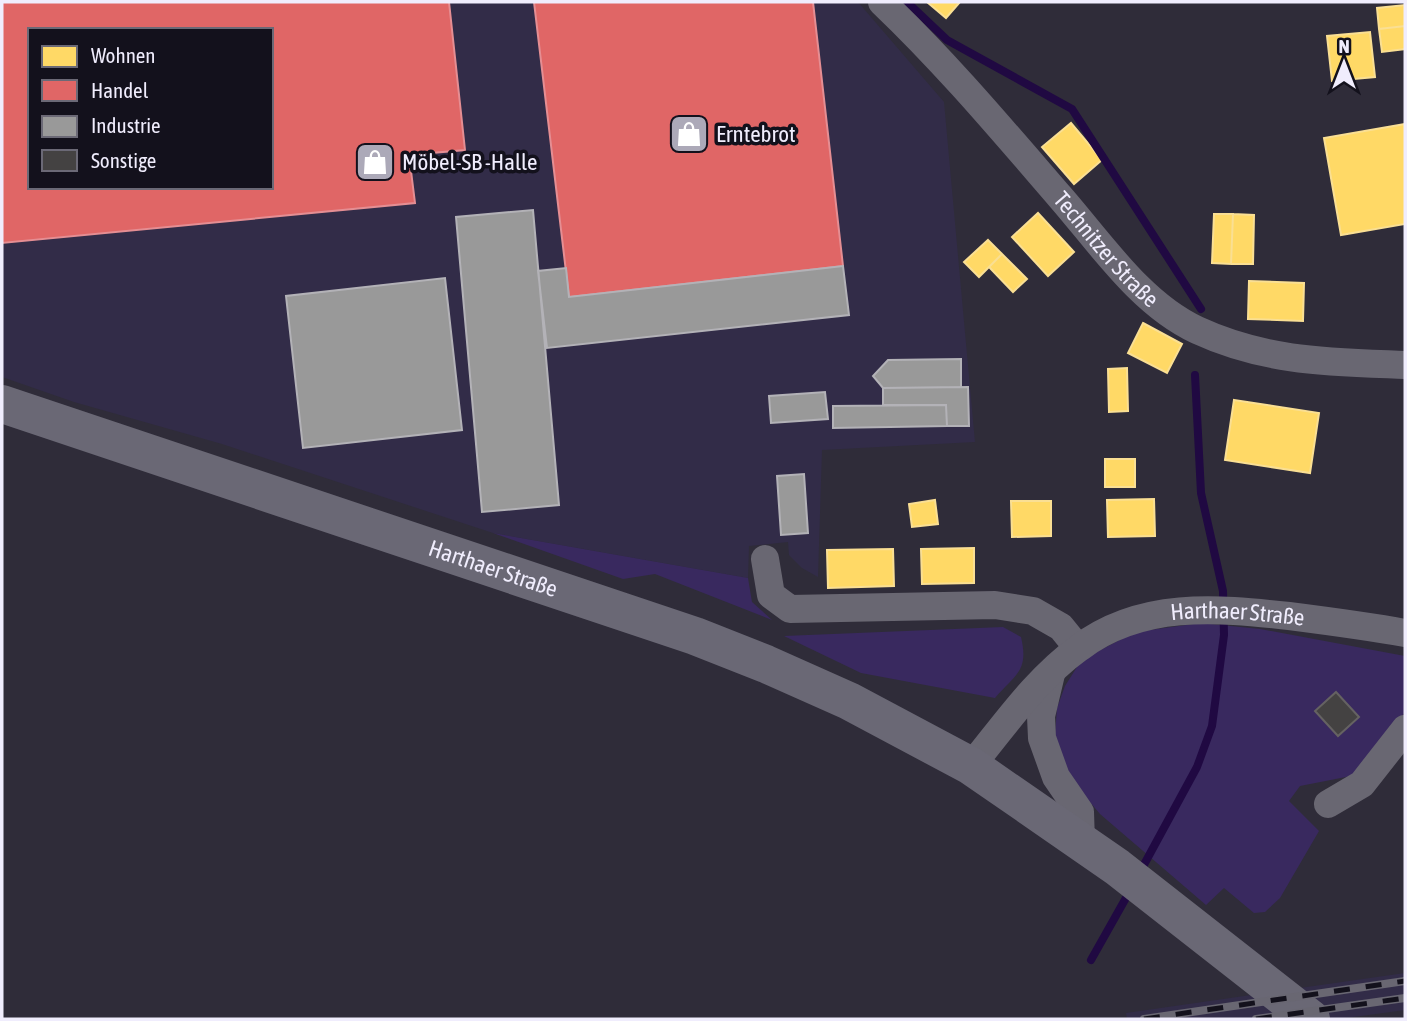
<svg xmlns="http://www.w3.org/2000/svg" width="1407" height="1021" font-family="'Asap Condensed',sans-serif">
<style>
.built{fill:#322c48;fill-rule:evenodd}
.green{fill:#39295f}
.homes{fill:#ffd966;stroke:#fadf93;stroke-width:2}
.shops{fill:#e06666;stroke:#e58e93;stroke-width:2;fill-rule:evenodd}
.industry{fill:#999;stroke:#b3b2b7;stroke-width:2}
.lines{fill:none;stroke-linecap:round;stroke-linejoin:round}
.stream{stroke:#200942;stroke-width:8}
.building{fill:#444242;stroke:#656262;stroke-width:2}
.minor{stroke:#696772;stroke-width:28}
.primary{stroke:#6a6875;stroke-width:38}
.rail-casing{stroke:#696772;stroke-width:8}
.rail{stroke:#13111c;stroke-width:5;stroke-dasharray:16;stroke-linecap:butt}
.labels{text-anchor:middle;stroke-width:7;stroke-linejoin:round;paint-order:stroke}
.poi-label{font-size:23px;fill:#f0edfd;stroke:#13111c;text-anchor:start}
.street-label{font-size:23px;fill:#f0edfd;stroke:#13111c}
</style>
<rect width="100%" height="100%" fill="#2f2c39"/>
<path class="built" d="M2,2H858L944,102L975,442L822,450L818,577L802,568L789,555L788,542L749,546L748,578L493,533L222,444L74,402L2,377ZM30,30H271V187H30Z
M1405,973V1010L1339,1019H1127L1126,1013Z"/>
<path class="green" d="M493,533L748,578L752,602L772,620L655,574L623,579Z
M1201,623L1260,629L1405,656V712L1356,775L1300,786L1289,801L1319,831L1280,898L1265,912L1254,913L1224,888L1206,905L1100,814L1067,775L1055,734L1057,708L1065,686L1077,667L1089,656L1135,632Z
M1003,627L1021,637C1029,671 1016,674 995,698L861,673L784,636Z"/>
<path class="homes" d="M927,2H960L946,18Z
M1405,5V26L1379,29L1377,8Z
M1405,26V49L1382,52L1379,29Z
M1370,32L1375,77L1332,81L1327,36Z
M1071,123L1102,160L1074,184L1042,147Z
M1405,124V224L1341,235L1324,138Z
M1038,213L1074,252L1048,276L1012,237Z
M1214,214H1233L1231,264L1212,263Z
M1233,214L1254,215L1253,264H1231Z
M988,240L1002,254L979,277L964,262Z
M1002,254L1027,279L1013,292L989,267Z
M1249,281L1304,283L1303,321L1248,319Z
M1143,323L1182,344L1167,373L1128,353Z
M1127,368L1128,411L1109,412L1108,369Z
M1234,400L1319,413L1310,473L1225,460Z
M1105,459H1135V487H1105Z
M1154,499L1155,536L1108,537L1107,500Z
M935,500L938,524L912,527L909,504Z
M1011,501H1051V536L1012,537Z
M974,548V583L922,584L921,549Z
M893,549L894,586L828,588L827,550Z"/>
<path class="shops" d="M2,2H449L465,150L409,155L415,203L2,243ZM30,30H271V187H30Z
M534,2H813L843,266L569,297Z"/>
<path class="industry" d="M533,210L559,505L482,512L456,217Z
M843,266L849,315L547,348L538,271L566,268L569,297Z
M445,278L462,430L303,448L286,296Z
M961,359V387L883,388L873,376L888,360Z
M968,387L969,426H947L946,405H883V388Z
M825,392L828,419L771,423L769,396Z
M946,405L947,426L833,428V406Z
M804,474L808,533L781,535L777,476Z"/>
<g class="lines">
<path class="stream" d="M907,2L947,40L1072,109L1201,309
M1140,872L1197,767L1212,726L1224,635L1223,591L1201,493L1195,375
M1091,960L1131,889"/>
</g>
<path class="building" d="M1336,692L1359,717L1338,736L1315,711Z"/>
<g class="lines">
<g class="minor">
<path id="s1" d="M882,2C946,63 1003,131 1061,198C1101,244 1141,304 1197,330C1266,362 1331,362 1405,365"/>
<path d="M765,559L771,595L790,609L995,605L1033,611L1061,627L1078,648"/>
<path d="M1051,674L1041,716L1042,738L1056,777L1080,812L1081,842"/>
<path id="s2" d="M971,766C1004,726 1036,679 1079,648C1141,601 1216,608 1289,616C1328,621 1367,626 1405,633"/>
<path d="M1328,804L1362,784L1405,729"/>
</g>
<path class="primary" id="s3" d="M2,404L695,636L766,664L849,701L971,766L1117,867L1311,1019"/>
<g class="rail-casing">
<path id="rail" d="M1144,1019L1405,981
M1256,1019L1405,998"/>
</g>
<use href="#rail" class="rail"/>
</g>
<defs>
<g id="shop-square" transform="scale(2.0125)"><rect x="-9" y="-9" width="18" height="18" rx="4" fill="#aca9b8" stroke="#13111c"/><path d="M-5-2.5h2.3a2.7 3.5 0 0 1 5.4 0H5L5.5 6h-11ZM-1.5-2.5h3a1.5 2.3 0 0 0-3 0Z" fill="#fff"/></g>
</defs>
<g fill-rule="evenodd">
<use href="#shop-square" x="689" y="134"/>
<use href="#shop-square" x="375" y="162"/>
</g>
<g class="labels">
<g class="poi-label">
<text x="716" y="142">Erntebrot</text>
<text x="402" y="170">Möbel-SB -Halle</text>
</g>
<g class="street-label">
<text dy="8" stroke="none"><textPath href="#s1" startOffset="334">Technitzer Straße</textPath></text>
<text dy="8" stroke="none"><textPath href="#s3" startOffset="518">Harthaer Straße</textPath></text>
<text dy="8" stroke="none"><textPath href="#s2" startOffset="327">Harthaer Straße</textPath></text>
</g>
</g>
<rect width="1407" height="1021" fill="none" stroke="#f0edfd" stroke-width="7"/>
<rect x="28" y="28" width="245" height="161" fill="#13111c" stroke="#6b6976" stroke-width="2"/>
<rect x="42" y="46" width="35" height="21" fill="#ffd966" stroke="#6b6976" stroke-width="2"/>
<text x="91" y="63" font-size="21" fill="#f0edfd">Wohnen</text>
<rect x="42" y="80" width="35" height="21" fill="#e06666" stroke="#6b6976" stroke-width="2"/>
<text x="91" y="98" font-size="21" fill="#f0edfd">Handel</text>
<rect x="42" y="116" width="35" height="21" fill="#999999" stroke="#6b6976" stroke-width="2"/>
<text x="91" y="133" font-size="21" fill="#f0edfd">Industrie</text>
<rect x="42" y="150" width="35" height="21" fill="#444242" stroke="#6b6976" stroke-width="2"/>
<text x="91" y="168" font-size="21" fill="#f0edfd">Sonstige</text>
<g transform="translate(1344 63)" stroke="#13111c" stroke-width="5" paint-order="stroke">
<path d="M0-5L12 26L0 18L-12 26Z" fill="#f0edfd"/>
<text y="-10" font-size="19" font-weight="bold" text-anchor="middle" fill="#f0edfd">N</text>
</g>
</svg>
